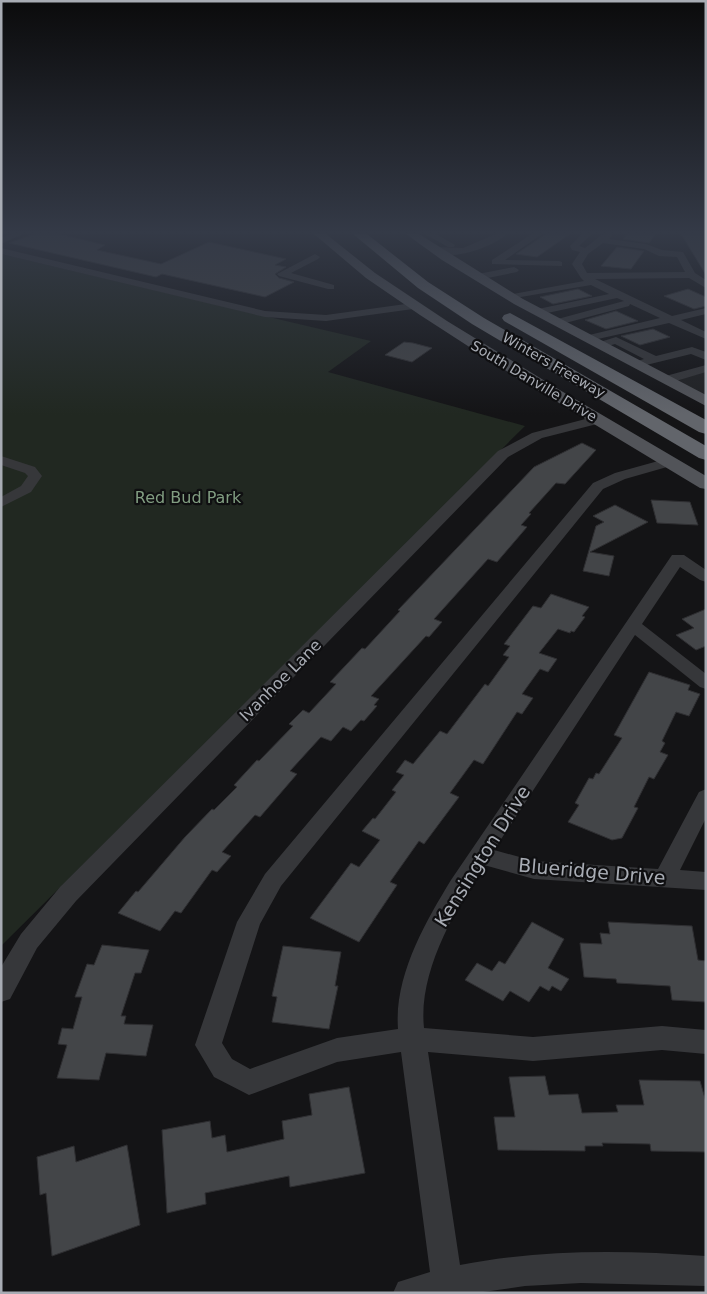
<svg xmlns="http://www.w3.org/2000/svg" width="707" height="1294" font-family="'DejaVu Sans',sans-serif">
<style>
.built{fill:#202123}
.green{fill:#212821}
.building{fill:#434548;stroke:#2f2f32}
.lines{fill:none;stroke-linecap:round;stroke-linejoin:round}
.minor{fill:#36373a;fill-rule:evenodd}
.major{fill:#525459;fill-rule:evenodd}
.highway{fill:#62656b;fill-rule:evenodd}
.labels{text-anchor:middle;stroke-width:4.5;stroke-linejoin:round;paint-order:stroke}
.far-street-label{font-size:14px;fill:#a8acb4;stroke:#0f0f11}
.park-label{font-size:16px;fill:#819d81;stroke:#0f0f11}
.street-label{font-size:16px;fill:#a8acb4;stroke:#0f0f11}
.near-street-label{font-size:19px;fill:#a8acb4;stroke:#0f0f11}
</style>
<rect width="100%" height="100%" fill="#141416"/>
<path class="built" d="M706,371V398L674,381Z"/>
<path class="green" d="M1,254L371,341L328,372L525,426L1,946Z"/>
<path class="building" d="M34,234H59L105,245L97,250L161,264L209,242L286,259L275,265L286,267L275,274L279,278L294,282L265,297L162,274L156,277L9,243Z
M546,234H570L537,257L516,254Z
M627,234H656L649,243L623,239Z
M681,234H706V275Z
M617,247L643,251H644L631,269L601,266Z
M578,289L592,296L553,304L540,297Z
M688,289L706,297V306L694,309L664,296Z
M616,311L638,321L606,329L585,320Z
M653,329L670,337L640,345L621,336Z
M404,342L413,343L432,348L412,362L385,355Z
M582,443L596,450L565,484L556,483L529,513L531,514L521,525L527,527L497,562L488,559L434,619L442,622L429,637L426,636L371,696L379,699L374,705L377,706L364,721L361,720L351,731L343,727L331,741L321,737L290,771L297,774L260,817L255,815L222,852L231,856L217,872L212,870L181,913L175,911L160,931L118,913L136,891L138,892L185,837L212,809L214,810L237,787L234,785L257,760L259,761L293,726L289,724L303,710L309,713L336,684L330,682L362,648L365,649L400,611L398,610L534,467Z
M651,500L690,502L698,525L657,523Z
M615,505L648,522L590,552L614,556L609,576L583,571L596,526L604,522L593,516Z
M551,594L589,607L582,616L585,617L574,632L571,631L570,633L558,629L539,653L557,659L548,672L540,669L522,694L533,698L522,714L517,712L483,764L474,760L450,793L459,797L424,844L419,841L390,882L397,885L359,942L310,918L351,863L359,867L380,840L362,831L373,818L375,819L396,792L392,790L404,775L396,772L405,760L413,764L440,731L447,734L485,684L488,686L509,657L503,655L510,646L504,644L533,606L541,608Z
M706,609V646L696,650L676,635L694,628L682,619Z
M649,672L690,685L688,690L700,694L689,716L676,712L662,741L665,743L660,752L668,755L654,779L649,777L634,807L638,808L622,838L612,840L568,822L579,805L575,803L589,778L593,779L596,773L599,774L622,738L614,735Z
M532,922L564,939L548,968L569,979L561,991L552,986L549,991L540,986L529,1002L510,991L503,1001L465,980L477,963L492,971L499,961L505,964Z
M608,922L692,926L698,960L706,961V1002L672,1000L670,986L617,983L616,979L584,977L580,943L602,944L600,933L610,934Z
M102,945L149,950L141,973H135L121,1016H126L124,1024L153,1025L146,1056L106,1053L99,1080L57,1078L67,1045L58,1044L62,1028L73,1029L82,997H75L87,964L94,965Z
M283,946L341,952L335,986H338L329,1029L272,1022L277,997L272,996Z
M545,1076L549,1095L578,1094L582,1113L618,1112L616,1105H644L639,1080L700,1081L706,1102V1152L651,1151L650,1144L602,1143L603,1146H585V1151L498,1150L494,1117H515L509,1077Z
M349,1087L365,1173L290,1187L289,1176L205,1193L206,1204L167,1213L162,1130L210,1121L212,1138L225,1135L227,1152L284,1139L282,1121L312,1115L309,1094Z
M127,1145L140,1225L52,1256L46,1193L40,1195L37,1157L74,1146L76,1162Z"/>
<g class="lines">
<path class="minor" d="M11,234H23L1,244V238Z
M425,234H436L455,245L454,247H448Z
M496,234H507C493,247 447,264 430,250L435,247L463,248Z
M532,234H542L505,260L559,261L562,262V266L492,264V260Z
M582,234H592L579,246L585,248L603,234H613L609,239L646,244L662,250L683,252L695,273L706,280V288L689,278L595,279L672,316L706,308V314L681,320L706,332V339L669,323L589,341L585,340L584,338L585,336L660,318L630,304L629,306L558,325L553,322L554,320L624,301L617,298L538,315L533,312L538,309L609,294L591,285L509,299V295L513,294L584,281L581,278L572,264L580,252L572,250L570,246ZM603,243L644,249L659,256L677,257L685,272L587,273L582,264L588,254Z
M1,248L265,311L326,315L413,303L418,306L413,309L326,321L265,317L1,254Z
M315,254L320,257L318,259L291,273L334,285V289H328L279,276L277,274Z
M514,267L519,270L517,272L478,280L473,277L478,274Z
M616,337L656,356L692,347L706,352V360L691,354L638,367L634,366L632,364L634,362L644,359L615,344L601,348L595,345L597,343Z
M706,365V372L666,384L660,380L662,377Z
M597,416L603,420L601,423L542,438L508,457L76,901L37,948L10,999L1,1002V967L21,934L60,887L498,451L532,433Z
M1,456L35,467L42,476L31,492L1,507V497L21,486L28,476L25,473L1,465Z
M669,458L676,462L674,465L625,479L603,489L281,886L260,924L222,1043L232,1059L250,1069L337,1038L398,1029C394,976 425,923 451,880L672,555H684L706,570V582L700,580L680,567L642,624L706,674V689L700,687L635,635L494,850L534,861L658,869L699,792L706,789V818L680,870L706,872V890L534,879L484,865C455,910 418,972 424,1028L533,1037L662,1026L706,1030V1054L662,1050L533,1061L428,1052L460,1265C541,1249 624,1250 706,1256V1286L581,1283L525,1286L476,1293H393L398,1282L430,1272L401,1052L337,1062L249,1095L214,1077L195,1045L237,922L265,874L593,483L615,473Z"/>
<path class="major" d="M314,234H326L375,273L447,321L558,389L706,476V489L700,488L516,377L420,315L366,278Z
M406,234H419L523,299L706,395V406L514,304L442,260Z"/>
<path class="highway" d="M353,234H367L428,282L484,318L706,446V460L699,458L472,324L418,288Z
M510,313L706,420V434L699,432L504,321L502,318L504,315Z"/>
</g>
<linearGradient id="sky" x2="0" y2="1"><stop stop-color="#0b0b0c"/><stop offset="0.56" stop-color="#343a47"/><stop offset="1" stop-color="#343a47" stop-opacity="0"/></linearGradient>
<rect width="707" height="415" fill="url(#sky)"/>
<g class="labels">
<g class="far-street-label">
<text transform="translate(554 365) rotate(30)" y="5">Winters Freeway</text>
<text transform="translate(534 381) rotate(31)" y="5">South Danville Drive</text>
</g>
<g class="park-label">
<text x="188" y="503">Red Bud Park</text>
</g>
<g class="street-label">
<text transform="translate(280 680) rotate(-45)" y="6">Ivanhoe Lane</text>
</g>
<g class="near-street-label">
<text transform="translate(482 856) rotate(-58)" y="7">Kensington Drive</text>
<text transform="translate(592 871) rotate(5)" y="7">Blueridge Drive</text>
</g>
</g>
<rect width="707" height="1294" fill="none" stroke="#a8acb4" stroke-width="5"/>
</svg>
